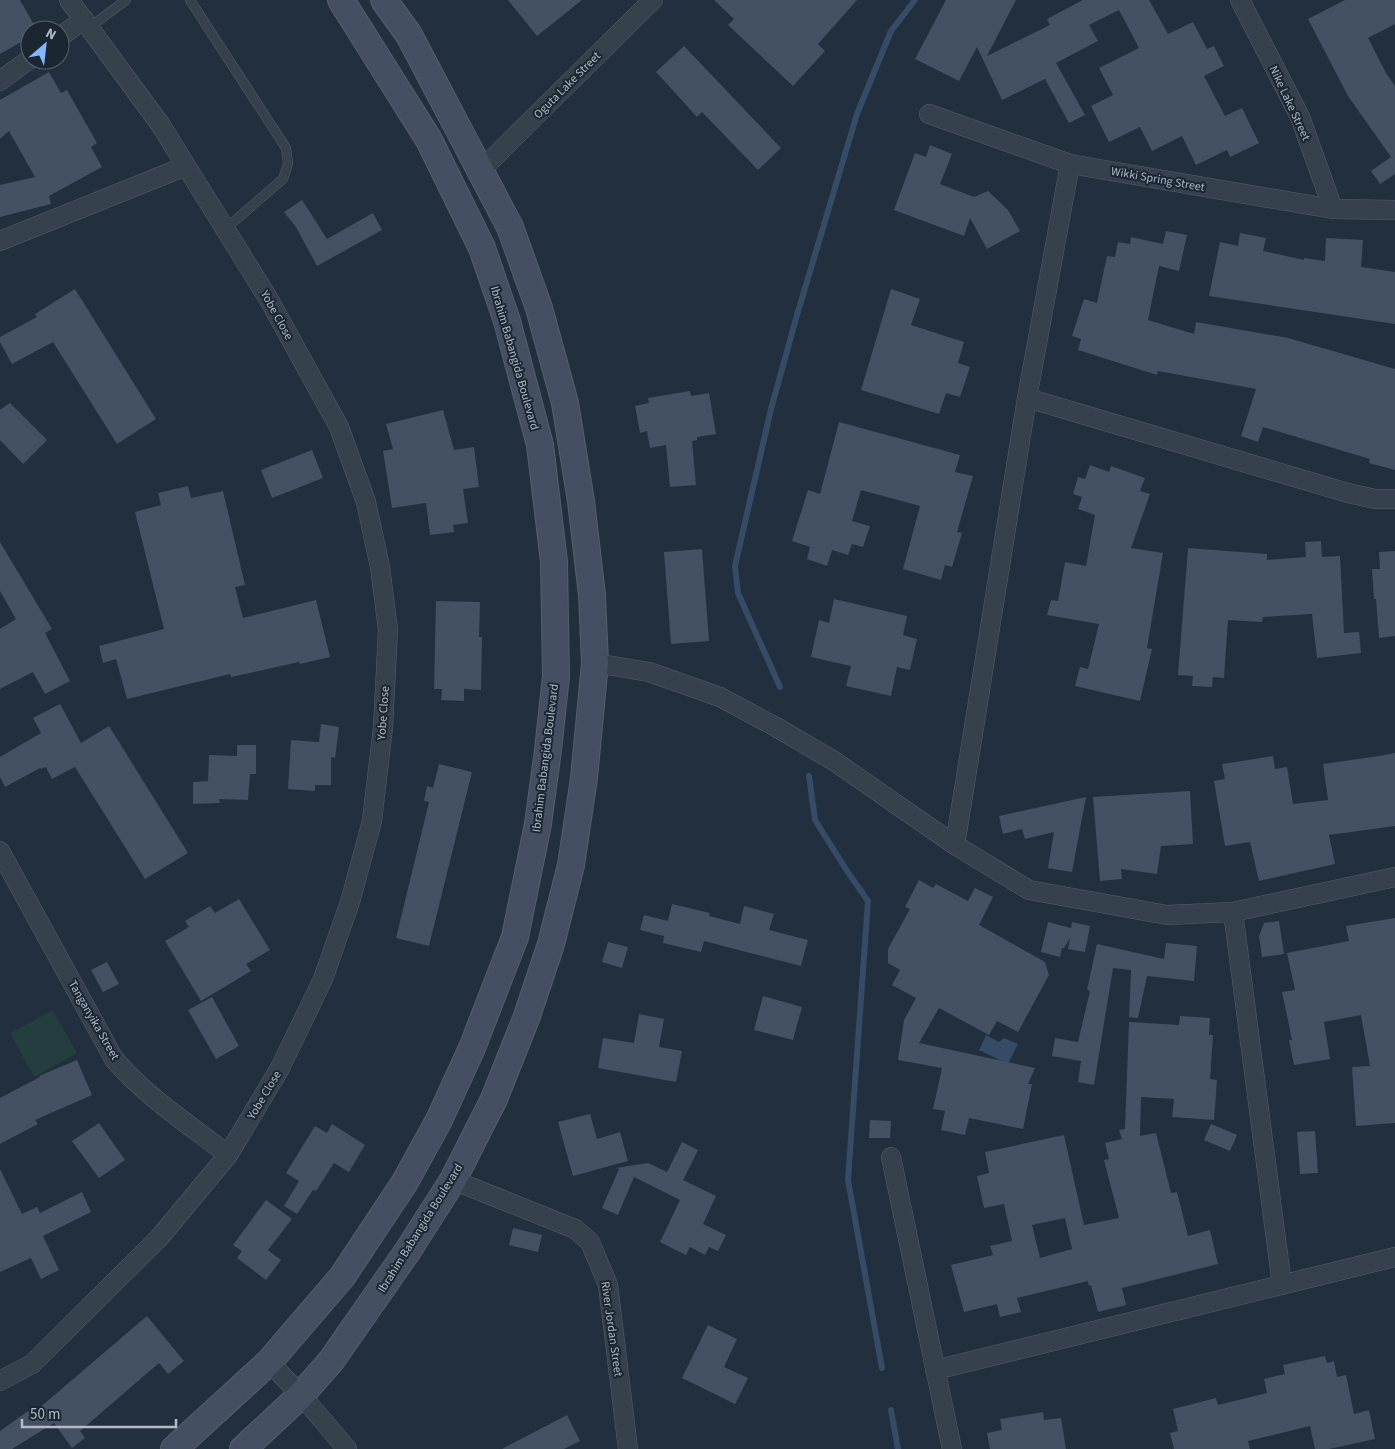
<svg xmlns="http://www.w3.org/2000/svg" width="1395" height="1449" font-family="'Source Sans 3',sans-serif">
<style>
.green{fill:#243d3f}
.water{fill:#354b66}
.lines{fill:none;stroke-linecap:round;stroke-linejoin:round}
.stream{stroke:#354b66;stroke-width:6}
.building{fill:#435162;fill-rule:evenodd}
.lane-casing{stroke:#545f6c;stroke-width:10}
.street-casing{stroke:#545f6c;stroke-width:20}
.secondary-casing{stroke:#545f6c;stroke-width:28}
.lane{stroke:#36414e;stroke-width:9}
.street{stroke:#36414e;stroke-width:19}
.secondary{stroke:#445061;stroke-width:26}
.labels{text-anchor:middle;stroke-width:4;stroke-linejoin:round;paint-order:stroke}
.street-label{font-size:12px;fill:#b2bcc9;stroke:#1b2633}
</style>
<rect width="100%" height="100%" fill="#222f3e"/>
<path class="green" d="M53,1010L77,1053L34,1077L10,1033Z"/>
<path class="water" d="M986,1035L999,1042L1004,1038L1018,1044L1008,1064L979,1050Z"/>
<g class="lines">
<path class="stream" d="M780,687L738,593L735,566L771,409L797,315L857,114L891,31L915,0
M809,776L815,820L847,871L868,901L848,1180L882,1368
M891,1410L898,1449"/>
</g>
<path class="building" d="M0,0H20L37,30H30V37L0,54Z
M508,0H582L537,36Z
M714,0H857L818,44L825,51L793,86L728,25L734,19Z
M946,0H1016L987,56L1050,25L1047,19L1083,0H1149L1168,34L1193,22L1207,49L1214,46L1224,66L1204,76L1225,116L1242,108L1259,143L1230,157L1227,150L1196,165L1182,136L1152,151L1140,127L1109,142L1091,106L1113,95L1099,68L1139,48L1119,10L1089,25L1098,41L1056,63L1085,115L1069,123L1045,79L1002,100L977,47L959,81L915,59Z
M1345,0H1395V24L1368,38L1386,73L1395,86V174L1380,184L1371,171L1391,157L1348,96L1308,19Z
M684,46L781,148L758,170L702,112L697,117L656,72Z
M49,72L61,93L67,90L97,143L91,147L102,167L49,196L51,204L0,217V185L35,177L9,131L0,139V100Z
M930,145L952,154L940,184L974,197L988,191L1008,210L1020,231L987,249L970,218L964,236L894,210L915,153L926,157Z
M302,200L327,239L373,213L382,230L317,266L296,227L284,212Z
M1166,231L1187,235L1179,271L1159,266L1148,320L1194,334L1196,322L1288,338L1395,369V470L1369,463L1370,459L1263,427L1258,442L1241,436L1256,389L1158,371L1157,375L1078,350L1081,339L1072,336L1084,299L1097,303L1107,256L1115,257L1118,242L1130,244L1131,237L1163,244Z
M1240,233L1266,238L1263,251L1304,260V258L1325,261L1326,238L1363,240L1361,267L1395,272V324L1209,296L1220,242L1238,246Z
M75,289L156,419L117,444L53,342L12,364L0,342V337L37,317L35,314Z
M891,289L920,299L911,325L964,342L958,363L970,367L960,397L946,393L939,414L861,390Z
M690,391L691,396L709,393L716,434L697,437V440L692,441L696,485L670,487L666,445L650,448L647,431L640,433L635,406L649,403L648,398Z
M10,403L47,440L23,464L0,440V410Z
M443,410L454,450L474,447L479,487L463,489L468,523L453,525L454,532L430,535L426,503L392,508L383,451L393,449L386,424Z
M839,422L960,455L955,472L973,476L957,532L962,533L952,567L945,565L941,580L903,569L920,506L861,490L852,521L870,526L863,547L852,544L848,555L832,550L827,566L807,559L810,547L792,541L808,490L820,494Z
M312,450L323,478L272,498L261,470Z
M1090,465L1109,472L1111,466L1145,478L1140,491L1150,494L1131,548L1163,553L1147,648L1152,649L1140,701L1075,686L1080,667L1088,669L1099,624L1047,615L1051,600L1058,601L1065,562L1086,566L1095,515L1078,509L1082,497L1073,494L1078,477L1085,479Z
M188,486L191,498L223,491L245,585L235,587L243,618L316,600L330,657L300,664L299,662L231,677L230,674L127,699L116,659L103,663L99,646L164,629L135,512L161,505L158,493Z
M1321,541L1322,557L1340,556L1344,633L1359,632L1361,653L1317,658L1312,614L1263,617L1262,622L1228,620L1224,678L1213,677L1212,687L1192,686L1193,676L1178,675L1188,548L1267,554V560L1306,557L1305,542Z
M0,542L52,629L45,633L70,681L45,694L33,672L0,689V629L16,619L0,591Z
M702,549L709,641L671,644L664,552Z
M1395,551V636L1379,638L1376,599H1374L1372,569H1380L1379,552Z
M834,599L907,616L903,635L917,639L910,670L897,667L891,696L846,686L851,666L811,657L819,620L829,623Z
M436,601L480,602L479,637H482L481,690L464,689V701L441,700L442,689H434Z
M60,704L81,743L109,726L188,853L145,879L75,767L52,779L46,767L41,769L40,768L5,787L0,777V757L41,733L33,718Z
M321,724L339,727L335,758L331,757V785H315V791L288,789L291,740L319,742Z
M237,745H256V774H250L248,800L219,799L220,803L193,804V782L208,781L209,755L237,756Z
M1395,753V826L1329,835L1335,864L1259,881L1250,842L1225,846L1214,781L1225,779L1222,764L1273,756L1275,769L1287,767L1293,804L1328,800L1323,764L1379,756Z
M439,764L472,772L429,946L396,938L429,802L424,801L427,786L433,788Z
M1190,791L1193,844L1161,846L1157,874L1121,869L1122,879L1100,881L1093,797Z
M1086,797L1072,872L1048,868L1054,832L1025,839L1022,829L1003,834L999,816Z
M919,880L933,888L936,884L968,901L975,888L993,897L979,925L1045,962L1049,975L1018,1032L997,1021L989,1035L939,1008L919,1043L1035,1068L1028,1084H1032L1023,1129L969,1118L965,1135L941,1130L945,1111L933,1109L942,1068L898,1060L904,1020L916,998L892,985L900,970L888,963V949L910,909L905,907Z
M239,899L270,950L246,964L251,971L201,1001L165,941L189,927L185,921L210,906L215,913Z
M672,904L710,913L709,916L740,924L744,906L774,914L769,930L808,940L801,966L704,941L701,952L663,943L664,936L640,930L644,915L668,921Z
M1395,918V1123L1356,1126L1352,1067L1370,1066L1361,1015L1324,1022L1330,1059L1294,1065L1289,1040H1292L1282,992L1295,990L1287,953L1349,941L1346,926Z
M1279,921L1284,954L1262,957L1259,936L1264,923Z
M1048,922L1071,928L1072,922L1090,926L1085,952L1068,949L1070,938L1064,948H1062L1060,957L1041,952Z
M608,942L628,947L622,968L602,962Z
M1166,943L1197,946L1194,981L1147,976L1138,1018L1129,1017L1131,970L1113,968L1094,1085L1078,1082L1081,1061L1052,1056L1055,1038L1078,1042L1090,991L1087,990L1097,944L1164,959Z
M107,962L119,984L103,992L91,970Z
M763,996L802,1007L793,1040L754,1030Z
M212,997L239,1046L216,1059L188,1010Z
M639,1014L664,1019L659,1047L682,1051L676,1082L598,1068L603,1038L634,1043Z
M1180,1016L1210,1018L1209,1035H1213L1210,1079L1217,1080L1214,1120L1172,1117L1174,1099L1141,1097L1140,1136L1156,1133L1171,1193L1177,1192L1188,1236L1210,1230L1218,1264L1122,1288L1126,1305L1098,1312L1091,1285L1089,1286L1088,1281L1017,1298L1021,1312L1000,1317L997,1304L964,1312L951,1265L993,1255L990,1246L1012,1241L1004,1204L984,1208L977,1176L989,1173L985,1152L1064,1135L1084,1225L1119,1218L1104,1160L1109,1159L1105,1143L1122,1139L1119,1130L1125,1129L1129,1022L1179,1025ZM1065,1218L1072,1249L1040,1258L1032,1225Z
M77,1060L92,1095L35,1120L38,1124L0,1144V1098L40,1077L39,1076Z
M590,1114L597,1139L620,1132L628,1161L573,1176L558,1122Z
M870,1120L891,1121L890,1138H869Z
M99,1123L125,1160L99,1178L72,1141Z
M332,1124L365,1145L349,1172L334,1163L316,1191L313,1190L297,1214L284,1206L299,1181L286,1173L315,1126L327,1133Z
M1211,1124L1237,1135L1230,1151L1204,1140Z
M1315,1131L1318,1173L1300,1174L1297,1132Z
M682,1142L698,1150L683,1180L716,1196L703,1224L726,1235L718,1251L709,1247L705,1255L690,1247L686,1255L660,1242L680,1200L634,1177L618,1215L602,1208L619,1169L616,1168L648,1163L667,1172Z
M0,1169L22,1214L37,1207L40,1213L82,1192L91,1212L43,1236L59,1270L41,1279L31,1258L0,1272Z
M266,1200L292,1219L268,1250L281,1260L266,1280L237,1258L242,1251L233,1245Z
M513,1228L542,1235L538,1252L509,1245Z
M147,1316L184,1361L168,1374L159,1363L80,1431L85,1438L72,1448L54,1423L12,1449H0V1431L28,1411L31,1415Z
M708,1325L737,1339L724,1367L748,1378L735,1404L682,1378Z
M1325,1356L1327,1363L1334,1361L1337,1377L1346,1375L1354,1414L1369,1410L1375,1439L1329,1449H1315L1310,1426L1248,1441L1250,1449H1174L1170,1433L1178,1431L1173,1409L1216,1398L1218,1405L1267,1393L1264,1379L1285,1374L1283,1365Z
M1043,1412L1044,1420L1061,1418L1066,1449H990L987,1433L1002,1430L1000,1419Z
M567,1415L580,1441L564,1449H502Z"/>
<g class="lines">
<g class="lane-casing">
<path id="lane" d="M190,0L286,148L288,164L283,179L225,229
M90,27L126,0"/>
</g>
<g class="street-casing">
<path id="street" d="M1240,0L1300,117L1333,209
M60,37L84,19
M0,81L30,59
M929,114L1070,164L1333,209L1395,210
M481,170L653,0
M0,241L186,166
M1027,398L1348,493L1375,499H1395
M595,663L649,672L720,697L776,727L834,761L955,845L1029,890L1167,915L1233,912L1395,877
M955,845L1027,398L1070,164
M0,851L114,1059C144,1095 191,1126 228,1155
M1233,912L1282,1285
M891,1157L952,1449
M453,1180L575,1229L590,1242L608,1285L628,1449
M269,1362L301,1395L347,1449
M935,1370L1395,1257
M0,1381L32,1364L159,1238L228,1155L280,1068L323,979L350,902L372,821L383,727L388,630L380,567L366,502L339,427L268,298L160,124L69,0"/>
</g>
<g class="secondary-casing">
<path id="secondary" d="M174,1449L269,1362L342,1277L405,1182L439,1120L472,1048L515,937L538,824L548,750L556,676L554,562L540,445L507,321L482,248L429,140L341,0
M243,1449L301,1395L331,1361L407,1252L453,1180L494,1099L527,1016L551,944L571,865L584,778L595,663L592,595L581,501L565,403L539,308L510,227L409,35L384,0"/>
</g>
<use href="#lane" class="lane"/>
<use href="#street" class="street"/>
<use href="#secondary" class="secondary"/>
</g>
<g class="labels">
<g class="street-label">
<text transform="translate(567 85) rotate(-45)" y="4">Oguta Lake Street</text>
<text transform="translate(1290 103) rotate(65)" y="4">Nike Lake Street</text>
<text transform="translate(1158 179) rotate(10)" y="4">Wikki Spring Street</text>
<text transform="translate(277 315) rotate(61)" y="4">Yobe Close</text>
<text transform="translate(515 358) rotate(74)" y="4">Ibrahim Babangida Boulevard</text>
<text transform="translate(383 713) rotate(-86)" y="4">Yobe Close</text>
<text transform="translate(545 758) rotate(-83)" y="4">Ibrahim Babangida Boulevard</text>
<text transform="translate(94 1020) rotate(60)" y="4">Tanganyika Street</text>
<text transform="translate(264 1095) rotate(-59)" y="4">Yobe Close</text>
<text transform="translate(420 1228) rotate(-58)" y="4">Ibrahim Babangida Boulevard</text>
<text transform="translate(612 1329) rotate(82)" y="4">River Jordan Street</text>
</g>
</g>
<g transform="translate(45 45) rotate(28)"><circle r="24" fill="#1b2633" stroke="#57626f"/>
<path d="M0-4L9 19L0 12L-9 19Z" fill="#82b7fe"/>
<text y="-8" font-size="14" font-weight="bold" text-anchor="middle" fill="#b2bcc9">N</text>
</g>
<path d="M22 1419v8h154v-8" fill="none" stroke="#b2bcc9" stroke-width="2.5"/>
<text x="30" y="1419" font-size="15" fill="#b2bcc9" stroke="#1b2633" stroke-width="4" paint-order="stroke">50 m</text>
</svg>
